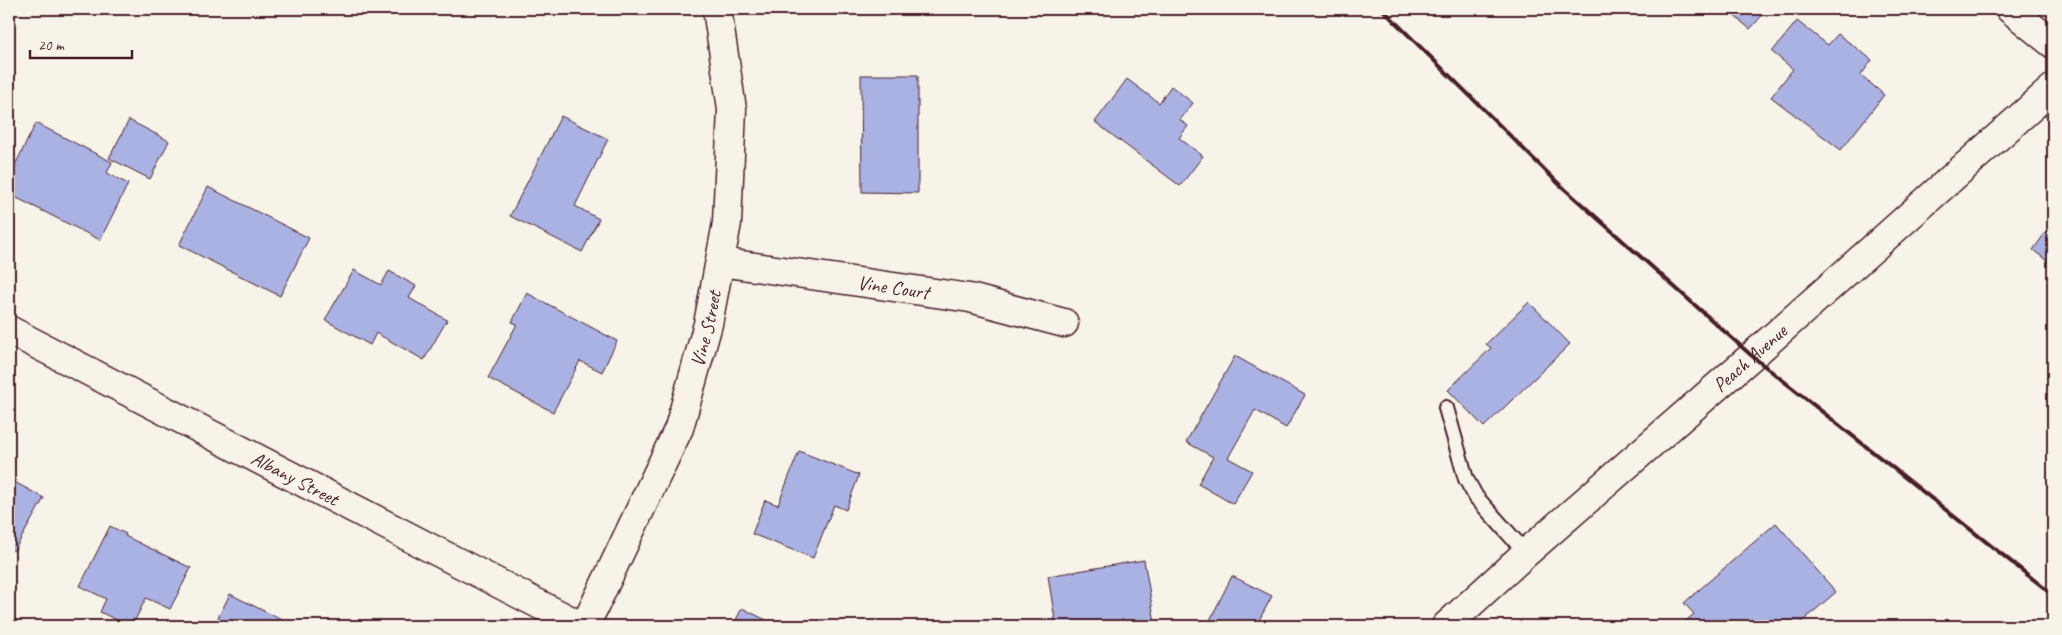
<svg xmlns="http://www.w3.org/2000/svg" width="2062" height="635" font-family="Caveat,sans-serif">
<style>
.building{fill:#aab2e3;stroke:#4a1f2b}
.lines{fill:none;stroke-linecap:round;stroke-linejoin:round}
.service-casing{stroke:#4a1f2b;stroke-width:18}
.minor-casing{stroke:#4a1f2b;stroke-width:31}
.service{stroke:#f7f3e8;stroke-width:14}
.minor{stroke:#f7f3e8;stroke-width:28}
.rail{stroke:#4a1f2b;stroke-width:4}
.labels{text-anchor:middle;stroke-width:4;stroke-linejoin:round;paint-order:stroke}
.street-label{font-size:20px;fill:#4a1f2b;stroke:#f7f3e8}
</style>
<rect width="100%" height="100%" fill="#f7f3e8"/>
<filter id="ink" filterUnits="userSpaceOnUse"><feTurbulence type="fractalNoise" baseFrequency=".02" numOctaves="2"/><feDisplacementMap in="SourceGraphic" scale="10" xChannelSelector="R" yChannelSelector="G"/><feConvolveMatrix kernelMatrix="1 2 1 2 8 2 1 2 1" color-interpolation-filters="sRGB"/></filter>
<g filter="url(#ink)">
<path class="building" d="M1726,9H1768L1750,29Z
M1797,21L1828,45L1838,34L1872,60L1861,75L1884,95L1841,150L1771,97L1793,69L1772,52Z
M861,75H918V193L862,192Z
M1127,79L1159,103L1171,86L1193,103L1180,120L1188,126L1179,138L1203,156L1180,186L1095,122Z
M561,116L608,139L575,206L599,219L582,252L510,216Z
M129,120L169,141L150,179L109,158Z
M36,123L112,162L107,173L128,184L100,240L9,194V177Z
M208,187L309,238L280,296L179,245Z
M2053,222V265L2033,250Z
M354,270L381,285L389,271L416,286L409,298L447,320L424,360L376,333L370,345L325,320Z
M527,293L617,341L602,372L580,361L553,412L488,378L517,324L512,322Z
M1529,302L1570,344L1484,427L1448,390L1491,348L1486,344Z
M1235,356L1305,395L1286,428L1255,410L1228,458L1252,471L1233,504L1198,484L1213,457L1186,442Z
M799,451L859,475L846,510L834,505L813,558L752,534L765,500L778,505Z
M9,479L44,498L14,551L9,548Z
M1776,523L1836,592L1797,626H1680L1694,614L1684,603Z
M110,526L126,534L125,536L191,568L170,609L146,598L132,626H129L100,612L106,599L80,586Z
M1144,560L1155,623L1136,626H1056L1048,576Z
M1232,576L1272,596L1256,626H1207Z
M230,594L294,626H214Z
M742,608L778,626H733Z"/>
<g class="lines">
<g class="service-casing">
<path id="service" d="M1446,408L1466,479L1476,497L1526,553"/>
</g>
<g class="minor-casing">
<g id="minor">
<path d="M2010,9L2053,44"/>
<path id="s1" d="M720,262L970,298L1064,323"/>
<path id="s2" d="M9,330L581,626"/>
<path id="s3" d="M585,626L679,428L708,324L727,223L732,109L717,9"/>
<path id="s4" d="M1446,626L1526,553L1752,356L2053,88"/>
</g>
</g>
<use href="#service" class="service"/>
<use href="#minor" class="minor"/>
<path class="rail" d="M1382,9L1559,184L1752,356L2053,595"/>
</g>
</g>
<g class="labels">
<g class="street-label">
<text dy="7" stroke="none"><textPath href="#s1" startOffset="175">Vine Court</textPath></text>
<text dy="7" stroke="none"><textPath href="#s3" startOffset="322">Vine Street</textPath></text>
<text dy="7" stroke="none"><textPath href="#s4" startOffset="405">Peach Avenue</textPath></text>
<text dy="7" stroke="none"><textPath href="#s2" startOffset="322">Albany Street</textPath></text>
</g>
</g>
<rect width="2062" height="635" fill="none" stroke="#f7f3e8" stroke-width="30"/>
<rect x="15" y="15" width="2032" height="605" fill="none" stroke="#4a1f2b" stroke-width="2" filter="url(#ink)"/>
<path d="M30 50v8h102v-8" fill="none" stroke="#4a1f2b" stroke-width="2.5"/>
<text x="38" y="50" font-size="15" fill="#4a1f2b" stroke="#f7f3e8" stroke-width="4" paint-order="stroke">20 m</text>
</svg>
